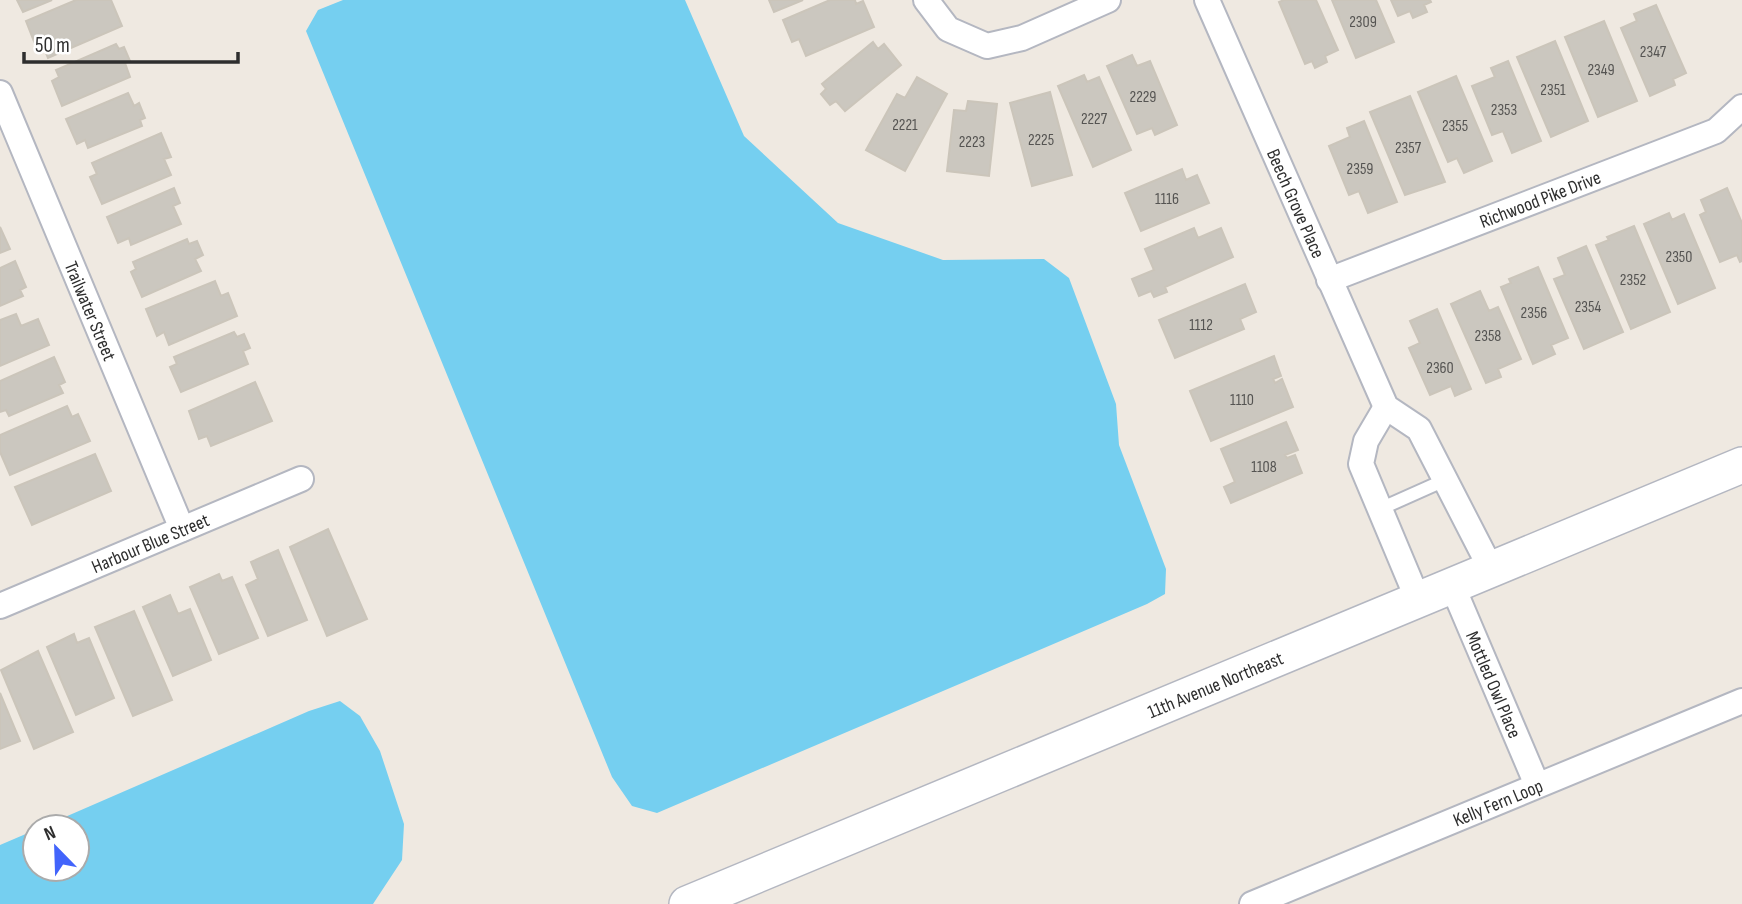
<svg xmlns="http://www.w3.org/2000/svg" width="1742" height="904" font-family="'Sofia Sans Condensed',sans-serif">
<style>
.water{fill:#75cff0}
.building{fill:#cbc7bf;stroke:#cbc5ba;stroke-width:2}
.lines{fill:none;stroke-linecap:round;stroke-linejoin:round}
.lane-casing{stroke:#b4b7c1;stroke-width:16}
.street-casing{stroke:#b4b7c1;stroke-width:28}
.secondary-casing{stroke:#b4b7c1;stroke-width:38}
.lane{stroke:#fff;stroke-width:12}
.street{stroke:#fff;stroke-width:24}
.secondary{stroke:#fff;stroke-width:35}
.labels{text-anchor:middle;stroke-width:5;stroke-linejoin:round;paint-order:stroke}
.number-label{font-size:16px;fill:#555452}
.street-label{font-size:19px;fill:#2e2e2e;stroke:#fff}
</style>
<rect width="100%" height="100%" fill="#efe9e1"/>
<path class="water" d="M343,0H685L744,136L838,223L943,260L1044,259L1069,278L1116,404L1119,445L1166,569L1165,594L1147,604L657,813L632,806L612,777L306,31L318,10Z
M340,701L360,716L380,751L404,824L402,860L373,904H0V845L35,830V869H77V827H42L309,711Z"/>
<path class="building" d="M17,0H52L23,12Z
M76,0H111L122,26L48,58L43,46L37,49L26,21Z
M769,0H803L774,12Z
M830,0H855L856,4L863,1L874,27L806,56L799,39L792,42L783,20Z
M1284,0H1316L1338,50L1325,56L1327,62L1315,68L1312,61L1305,64L1279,2Z
M1332,0H1376L1394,42L1356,58Z
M1391,0H1430L1431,2L1424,5L1427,12L1413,18L1410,11L1398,16Z
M1656,5L1686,73L1673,79L1675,85L1650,96L1621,28L1637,21L1634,14Z
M1604,21L1637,101L1598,117L1565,37Z
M1555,41L1588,121L1551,137L1517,57Z
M873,42L878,49L884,44L901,65L845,111L836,101L830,105L821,94L826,89L822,84Z
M116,44L119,49L124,47L130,61L125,63L130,77L62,106L52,81L59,77L56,70Z
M1132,55L1137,66L1150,61L1177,125L1155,135L1152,128L1137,134L1107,66Z
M1508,61L1541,141L1512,153L1503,131L1492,135L1472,86L1495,77L1491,68Z
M1084,75L1087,82L1099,77L1131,150L1093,167L1058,86Z
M1456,76L1492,161L1464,173L1457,158L1448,162L1418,92Z
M917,77L947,94L905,171L866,150L897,94L905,98Z
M1050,92L1072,175L1032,186L1010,103Z
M128,93L134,106L139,103L145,118L140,120L142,126L88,148L85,140L77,144L66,119Z
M1410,96L1445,182L1405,195L1370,112Z
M968,101L997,104L989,176L947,171L954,110L966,111Z
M1364,121L1397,202L1368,213L1359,191L1349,195L1329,146L1350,137L1347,128Z
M161,133L171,157L164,159L171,175L102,204L90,177L97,174L92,163Z
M1182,169L1186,180L1197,175L1209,203L1141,231L1125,193Z
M174,188L180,203L173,206L181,224L131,245L129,238L118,243L107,217Z
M1727,188L1742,223V261L1740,262L1737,255L1720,262L1700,215L1706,212L1701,200Z
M1669,213L1672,220L1684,214L1715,288L1678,304L1644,224Z
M1634,226L1670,312L1631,329L1596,245L1609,240L1607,237Z
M0,227L10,249L0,253Z
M1194,228L1198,238L1221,228L1233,257L1165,287L1167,292L1154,297L1151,291L1139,296L1132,279L1154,270L1145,249Z
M187,239L189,244L197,241L203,255L195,259L201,271L142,297L131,272L136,269L133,262Z
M1586,246L1623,332L1584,349L1554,279L1565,275L1558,258Z
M15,261L26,287L20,290L23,296L0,306V268Z
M1538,267L1568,338L1551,345L1555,354L1533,364L1501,287L1511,283L1509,279Z
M215,281L221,296L228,293L237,316L169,345L164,332L157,336L146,309Z
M1245,284L1256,312L1240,319L1244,329L1175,358L1159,320Z
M1480,291L1489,311L1498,307L1521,359L1498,369L1501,377L1486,383L1451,304Z
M1437,309L1471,389L1455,396L1451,386L1430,395L1409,348L1420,343L1410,321Z
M16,314L21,326L38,319L49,345L0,366V320Z
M234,332L237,337L244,334L250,348L243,351L248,364L181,392L170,367L177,364L174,357Z
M1274,356L1281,376L1273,379L1275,383L1282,379L1293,407L1211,441L1190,391Z
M54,357L65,382L59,385L63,393L9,416L6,410L0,412V381Z
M255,382L272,421L211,446L207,436L199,439L189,411Z
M67,406L72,417L78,414L90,441L10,475L0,452V435Z
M1286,422L1298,450L1285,455L1287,458L1295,455L1302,473L1231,503L1224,487L1235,482L1221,449Z
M95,454L111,491L32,525L15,487Z
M328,529L367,619L327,636L290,547Z
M278,550L307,620L268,636L246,585L258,579L251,562Z
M219,574L222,581L232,577L258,638L219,654L190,587Z
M170,595L178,614L190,609L211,660L173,676L143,607Z
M134,611L172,700L133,716L95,627Z
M74,634L77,643L89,638L114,698L76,715L47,647Z
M38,651L73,732L34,749L1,670Z
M0,693L20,741L0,749Z"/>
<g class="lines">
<g class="lane-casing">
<path id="lane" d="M1380,509L1445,480"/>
</g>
<g class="street-casing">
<g id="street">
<path d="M926,0L948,29L987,46L1022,38L1108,0"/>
<path id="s1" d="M1207,0L1386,407L1419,429L1491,569"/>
<path id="s2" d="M0,93L182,529"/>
<path id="s3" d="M1329,280L1716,131L1742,107"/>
<path d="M1386,407L1366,441L1361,464L1418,600"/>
<path id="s4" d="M1452,585L1537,785"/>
<path id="s5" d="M0,606L301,479"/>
<path id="s6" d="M1252,904L1742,701"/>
</g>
</g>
<g class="secondary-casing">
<g id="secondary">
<path id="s7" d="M687,904L1742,465"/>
</g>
</g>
<use href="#lane" class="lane"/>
<use href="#street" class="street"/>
<use href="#secondary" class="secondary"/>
</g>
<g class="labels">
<g class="number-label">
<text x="1363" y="27">2309</text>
<text x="1653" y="57">2347</text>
<text x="1601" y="75">2349</text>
<text x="1553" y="95">2351</text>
<text x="1143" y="102">2229</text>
<text x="1504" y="115">2353</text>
<text x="1094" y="124">2227</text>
<text x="905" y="130">2221</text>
<text x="1455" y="131">2355</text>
<text x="1041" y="145">2225</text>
<text x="972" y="147">2223</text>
<text x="1408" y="153">2357</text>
<text x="1360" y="174">2359</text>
<text x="1167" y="204">1116</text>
<text x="1679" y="262">2350</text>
<text x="1633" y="285">2352</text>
<text x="1588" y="312">2354</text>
<text x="1534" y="318">2356</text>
<text x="1201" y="330">1112</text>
<text x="1488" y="341">2358</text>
<text x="1440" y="373">2360</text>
<text x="1242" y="405">1110</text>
<text x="1264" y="472">1108</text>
</g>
<g class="street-label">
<text dy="7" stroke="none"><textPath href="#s3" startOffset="226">Richwood Pike Drive</textPath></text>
<text dy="7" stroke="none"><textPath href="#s1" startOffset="222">Beech Grove Place</textPath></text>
<text dy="7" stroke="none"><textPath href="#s2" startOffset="236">Trailwater Street</textPath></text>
<text dy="7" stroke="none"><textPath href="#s5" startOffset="163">Harbour Blue Street</textPath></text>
<text dy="7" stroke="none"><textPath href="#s7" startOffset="572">11th Avenue Northeast</textPath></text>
<text dy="7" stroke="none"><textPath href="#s4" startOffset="108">Mottled Owl Place</textPath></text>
<text dy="7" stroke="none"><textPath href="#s6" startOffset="266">Kelly Fern Loop</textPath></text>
</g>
</g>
<g transform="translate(56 848) rotate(337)"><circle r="33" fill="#ffffff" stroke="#ababab" stroke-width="2"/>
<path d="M0-5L12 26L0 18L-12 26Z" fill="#4264fb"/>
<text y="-10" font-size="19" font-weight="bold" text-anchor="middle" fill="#2e2e2e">N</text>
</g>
<path d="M24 52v10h214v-10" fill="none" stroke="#2e2e2e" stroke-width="3.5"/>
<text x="35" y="52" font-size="21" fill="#2e2e2e" stroke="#ffffff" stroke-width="5" paint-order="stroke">50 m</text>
</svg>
